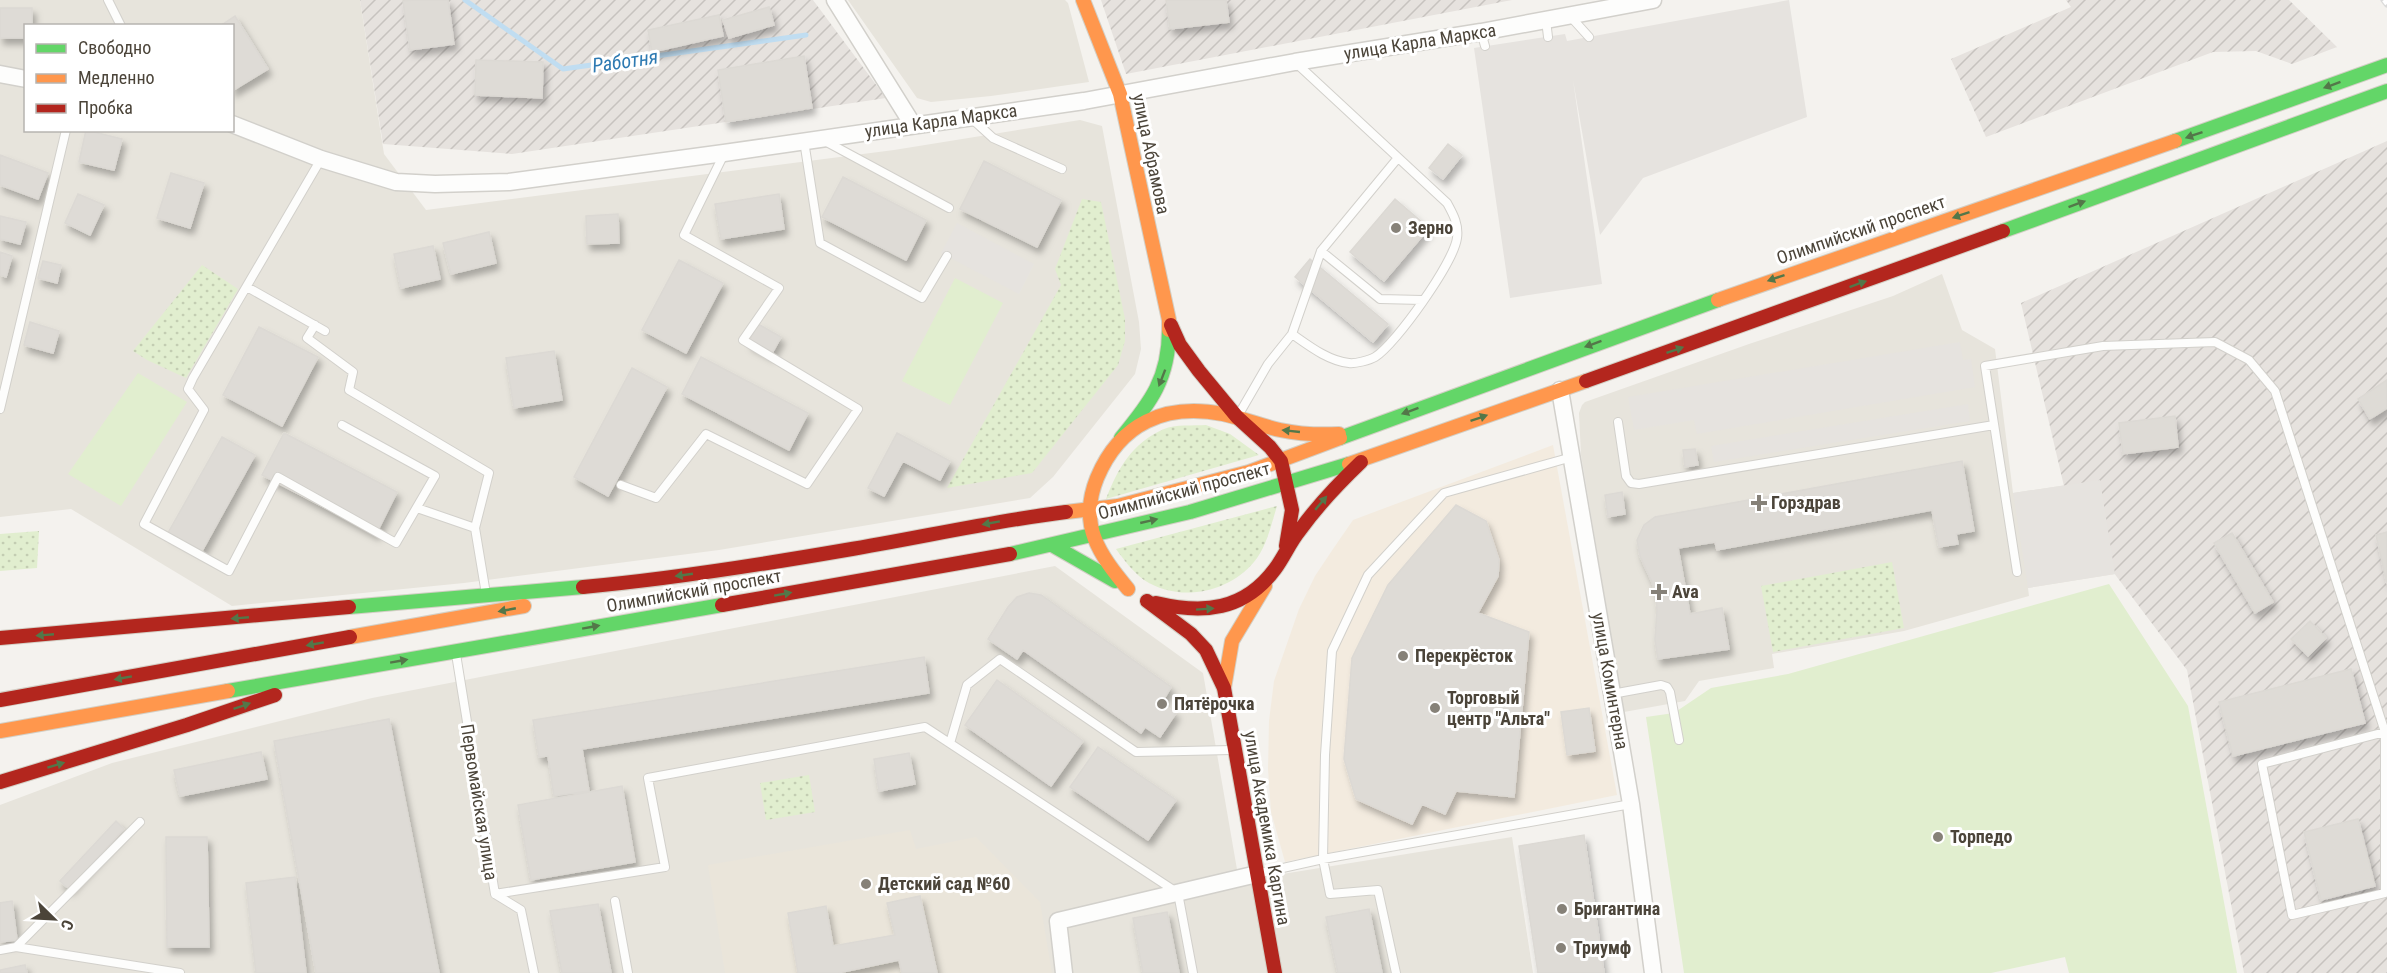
<svg xmlns="http://www.w3.org/2000/svg" width="2387" height="973" font-family="'Roboto Condensed',sans-serif">
<style>
.residential{fill:#e7e4dc;fill-rule:evenodd}
.commercial{fill:#f3ebdf}
.industrial{fill:url(#industrial-furrows)}
.education{fill:#eae5da}
.grass{fill:url(#grass-dots)}
.pitch{fill:#e1eecf}
.parking{fill:#e6e3df}
.lines{fill:none;stroke-linecap:round;stroke-linejoin:round}
.stream{stroke:#c0ddf1;stroke-width:5}
.building{fill:#dedbd6;stroke:#dcd9d4;stroke-width:1.5;filter:url(#shadow)}
.lane-casing{stroke:#d2d0cb;stroke-width:10}
.street-casing{stroke:#d2d0cb;stroke-width:19}
.fast-casing{stroke:#d3cfc5;stroke-width:16}
.slow-casing{stroke:#d3cfc5;stroke-width:16}
.jam-casing{stroke:#d3cfc5;stroke-width:16}
.lane{stroke:#fdfdfc;stroke-width:8}
.street{stroke:#fdfdfc;stroke-width:16}
.fast{stroke:#63d668;stroke-width:14}
.slow{stroke:#ff974d;stroke-width:14}
.jam{stroke:#b3261e;stroke-width:14}
.rail-casing{stroke:#dbdbda;stroke-width:7}
.rail{stroke:#fff;stroke-width:4.5;stroke-dasharray:14;stroke-linecap:butt}
.oneway{fill:#537749}
.poi-dot{fill:#868178;stroke:#fff;stroke-width:2}
.labels{text-anchor:middle;stroke-width:6;stroke-linejoin:round;paint-order:stroke}
.street-label{font-size:18px;fill:#4b4439;stroke:#fff}
.poi-label{font-size:18px;font-weight:bold;fill:#4b4439;stroke:#fff;text-anchor:start}
.water-label{font-size:20px;font-style:italic;fill:#2e7ab2;stroke:#fff}
</style>
<defs>
<pattern id="industrial-furrows" width="10" height="10" patternUnits="userSpaceOnUse" patternTransform="scale(1.5)"><rect width="10" height="10" fill="#e6e2de"/><path d="M-1 1l2-2M0 10L10 0M9 11l2-2" fill="none" stroke="#c7c3bf"/></pattern>
<pattern id="grass-dots" width="8" height="8" patternUnits="userSpaceOnUse" patternTransform="scale(1.5)"><rect width="8" height="8" fill="#e1eecf"/><path d="M2 2h.1M6 6h.1" fill="none" stroke="#c3cdb2" stroke-width="1.8" stroke-linecap="round"/></pattern>
<filter id="shadow"><feDropShadow dx="3.5" dy="6" stdDeviation="3" flood-color="#0004"/></filter>
</defs>
<rect width="100%" height="100%" fill="#f4f2ee"/>
<path class="residential" d="M0,0H360L384,154L426,210L894,150L1080,120L1102,126L1139,322L1141,349L1135,374L1053,477L1030,498L719,550L464,583L232,606L71,509L0,517ZM26,26H232V130H26Z
M848,0H1065L1068,3L1089,82L991,96L931,102L917,98Z
M1942,274L1962,330L1995,349L2013,493L2100,480L2115,574L2028,588L2029,596L1904,631L1772,654L1774,668L1699,681L1685,701L1624,712L1581,455L1579,413L1582,405L1585,402L1749,344L1893,296Z
M1055,566L1203,673L1239,881L1512,837L1533,973H0V805L112,763L372,698Z"/>
<path class="commercial" d="M1553,445L1617,795L1285,862L1271,812L1268,769L1269,721L1274,681L1299,609L1315,576L1333,549L1353,520Z"/>
<path class="industrial" d="M360,0H813L886,98L512,154L383,144Z
M1101,0H1512L1126,74Z
M2066,0H2289L2337,47L2292,64L2256,51L2213,52L1986,137L1951,59L2071,7Z
M2387,141V973H2244L2187,670L2071,516L2021,303Z"/>
<path class="education" d="M910,830L916,849L976,837L1040,902L1052,973H725L708,865Z"/>
<path class="grass" d="M1082,199L1101,202L1125,319V341L1118,365L1032,473L947,488L1061,285L1055,269Z
M202,265L238,289L186,378L147,360L133,351Z
M1206,425L1230,434L1259,455L1106,499C1118,468 1132,443 1164,429C1175,424 1193,426 1206,425Z
M1277,506C1271,525 1267,546 1254,562C1228,593 1179,603 1144,580C1133,572 1124,560 1116,549Z
M39,531L37,568L0,571V534Z
M1892,562L1904,628L1773,652L1761,586Z
M809,775L815,812L766,820L760,783Z"/>
<path class="pitch" d="M955,278L1003,303L950,405L902,381Z
M138,373L187,402L121,506L68,474Z
M2109,584L2188,706L2237,973H2069L2065,957L1991,973H1684L1646,717L1674,713L1711,688L1788,674Z"/>
<path class="parking" d="M1789,0L1807,117L1643,178L1600,235L1573,80L1602,284L1510,298L1474,48L1565,34L1567,41Z
M957,223L1034,264L1019,294L941,253Z
M1960,342L1963,360L1971,359L1975,387L1697,434L1694,420L1634,430L1628,397Z
M1968,404L1970,421L1714,462L1711,446Z
M2100,480L2115,574L2028,588L2013,493Z"/>
<g class="lines">
<path class="stream" d="M465,0L563,69L806,35"/>
</g>
<path class="building" d="M414,0H448L454,44L410,50L403,1Z
M1166,0H1226L1229,22L1170,29Z
M769,7L774,25L729,38L723,20Z
M0,8H32V26H26V38H0Z
M719,15L723,36L652,52L648,30Z
M235,16L268,69L232,91V26H220Z
M804,56L812,108L726,122L718,70Z
M476,60L543,62L542,98L475,95Z
M86,130L122,139L114,170L79,162Z
M1448,144L1462,155L1443,179L1429,168Z
M0,155L48,173L38,199L0,185Z
M984,161L1061,200L1037,247L960,209Z
M171,173L204,183L190,228L157,218Z
M843,177L926,220L906,260L822,217Z
M78,194L104,205L90,235L65,223Z
M779,194L784,229L721,239L715,204Z
M1395,199L1429,228L1384,281L1350,252Z
M618,214L619,243L587,244L586,216Z
M0,216L26,222L20,244L0,239Z
M489,232L496,263L451,274L443,243Z
M433,246L440,279L401,288L394,254Z
M0,252L12,256L6,277L0,275Z
M1310,259L1388,324L1373,342L1295,277Z
M679,260L723,283L686,353L642,330Z
M43,261L61,265L57,283L38,278Z
M30,322L59,331L53,353L24,345Z
M758,324L781,337L771,355L748,343Z
M259,327L318,357L282,426L223,395Z
M554,351L562,400L514,408L506,358Z
M701,357L808,413L789,450L682,394Z
M632,368L667,387L608,496L574,477Z
M2387,380V408L2370,419L2358,399Z
M2175,416L2178,447L2123,454L2119,423Z
M284,433L397,492L376,534L262,475Z
M897,433L950,461L940,480L903,461L884,496L868,488Z
M222,437L255,455L202,551L168,533Z
M1695,449L1698,465L1685,467L1683,450Z
M1962,461L1974,531L1956,534L1958,544L1939,547L1932,510L1717,550L1715,542L1678,548L1690,614L1722,608L1729,649L1658,659L1655,640L1657,610L1656,596L1652,582L1640,556L1637,540L1644,525L1655,517Z
M1622,492L1625,514L1608,517L1605,495Z
M1456,505L1486,521L1499,560L1498,576L1478,613L1529,632L1514,797L1456,791L1445,814L1422,804L1412,824L1356,799L1344,759L1352,658L1388,585Z
M2387,532V584L2376,535Z
M2232,533L2273,602L2255,613L2214,543Z
M1029,593L1041,595L1171,687L1161,704L1176,713L1160,737L1145,727L1141,733L1023,650L1017,659L988,639L1008,607L1017,597Z
M2310,621L2326,638L2308,656L2291,639Z
M924,657L929,693L582,749L589,791L554,796L548,756L539,757L533,720Z
M2351,669L2365,723L2233,756L2219,702Z
M997,680L1083,741L1051,786L965,725Z
M1589,708L1595,751L1567,755L1561,712Z
M389,719L439,973H316L274,741Z
M1098,747L1176,800L1148,840L1070,787Z
M261,752L267,779L180,796L174,770Z
M909,753L915,784L879,791L874,759Z
M622,786L635,862L531,880L518,805Z
M2358,819L2375,886L2321,900L2304,832Z
M116,821L124,829L69,889L60,881Z
M1584,835L1604,973H1538L1519,846Z
M166,837H207L209,947H167Z
M295,877L306,973H256L246,883Z
M920,896L937,973H902L899,960L838,973H798L788,913L826,906L833,946L895,935L887,903Z
M12,901L17,940L0,942V903Z
M598,904L611,973H562L550,911Z
M1369,909L1382,973H1338L1326,917Z
M1167,912L1179,973H1143L1133,918Z
M25,965L27,973H0V970Z"/>
<g class="lines">
<g class="lane-casing">
<path id="lane" d="M108,0L121,26
M1570,16L1589,37
M1546,20L1548,37
M1481,32L1485,46
M971,118L993,138L1062,169
M823,140L949,208
M804,141L820,243L922,298L947,256
M321,159L193,378L188,389L204,410L144,524L229,571L278,477L396,543L435,476L342,425
M1321,251L1380,299L1422,300
M247,287L325,331
M315,325L307,338L353,372L349,390L489,473L475,528
M1292,334C1308,345 1328,361 1349,363C1355,364 1370,360 1375,357C1396,344 1454,262 1457,238C1459,224 1453,214 1447,203L1295,62
M0,409L66,130
M1239,414L1268,364L1292,334L1321,251L1397,159
M1618,422L1626,476L1631,483L1639,484L1994,425
M621,485L656,498L706,434L807,484L858,409L743,340L779,288L684,235L724,154
M417,508L475,528L486,594
M2017,572L1985,366L2103,346L2215,342L2249,360L2275,391L2385,732V893L2292,915L2262,764L2385,732
M456,654L495,894L521,910L534,973
M1612,694L1661,685L1667,687L1670,692L1679,740
M950,743L967,685L1000,659L1136,752L1232,750
M1260,873L1323,859L1631,804
M495,894L665,867L648,778L925,727L1178,893L1193,973
M615,901L628,973
M16,947L140,822
M0,950L16,947L180,973
M1396,973L1378,890L1330,894L1323,859L1325,755L1332,651L1368,575L1444,493L1572,457"/>
</g>
<g class="street-casing">
<path id="street" d="M835,0L913,125
M0,74L26,79
M232,124L321,159L396,182L435,184L509,182L724,153L1084,101L1295,62L1481,32L1653,0
M1560,390L1631,804L1653,973
M1064,973L1058,921L1257,874"/>
</g>
<g class="fast-casing">
<path id="fast" d="M2175,141L2387,65
M2003,231L2387,91
M1121,438C1151,402 1169,378 1169,330
M1340,438L1718,300
M1052,545L1115,581
M1010,554L1190,512L1349,464
M349,607L583,587
M228,691L722,605"/>
</g>
<g class="slow-casing">
<path id="slow" d="M1083,0L1120,94L1169,320V330
M1718,300L2175,141
M1349,464L1586,381
M1066,512L1118,506L1249,472L1340,438
M1128,589C1099,554 1078,525 1097,478C1120,423 1165,403 1223,414C1242,418 1261,426 1280,430C1299,434 1319,435 1339,434
M350,637L524,606
M1224,688L1232,641L1265,586
M0,731L228,691"/>
</g>
<g class="jam-casing">
<path id="jam" d="M1171,325L1180,345L1199,371L1237,417L1270,447L1281,461L1292,510L1286,546
M1586,381L2003,231
M583,587C671,579 759,565 846,550C919,538 992,521 1066,512
M1147,601L1191,634L1206,650L1224,688L1275,973
M1156,603C1203,614 1244,611 1275,569C1284,557 1290,542 1300,530C1318,505 1339,483 1361,462
M722,605L1010,554
M0,638L349,607
M0,700L350,637
M0,782L187,725L275,695"/>
</g>
<use href="#lane" class="lane"/>
<use href="#street" class="street"/>
<use href="#fast" class="fast"/>
<use href="#slow" class="slow"/>
<use href="#jam" class="jam"/>
<g class="rail-casing">
<path id="rail" d="M2384,0L2387,4"/>
</g>
<use href="#rail" class="rail"/>
</g>
<defs><path id="oneway-solid" d="M-6-.8H1V-3.2L6.5 0L1 3.2V.8H-6Z" transform="scale(1.5)"/></defs>
<g class="oneway">
<use href="#oneway-solid" transform="translate(2332 85) rotate(160)"/>
<use href="#oneway-solid" transform="translate(2194 135) rotate(161)"/>
<use href="#oneway-solid" transform="translate(2077 204) rotate(-20)"/>
<use href="#oneway-solid" transform="translate(1961 215) rotate(161)"/>
<use href="#oneway-solid" transform="translate(1776 278) rotate(161)"/>
<use href="#oneway-solid" transform="translate(1858 284) rotate(-20)"/>
<use href="#oneway-solid" transform="translate(1593 344) rotate(160)"/>
<use href="#oneway-solid" transform="translate(1675 350) rotate(-19)"/>
<use href="#oneway-solid" transform="translate(1162 378) rotate(111)"/>
<use href="#oneway-solid" transform="translate(1410 411) rotate(160)"/>
<use href="#oneway-solid" transform="translate(1479 418) rotate(-19)"/>
<use href="#oneway-solid" transform="translate(1291 431) rotate(-174)"/>
<use href="#oneway-solid" transform="translate(1321 503) rotate(-50)"/>
<use href="#oneway-solid" transform="translate(1149 521) rotate(-13)"/>
<use href="#oneway-solid" transform="translate(991 523) rotate(170)"/>
<use href="#oneway-solid" transform="translate(684 575) rotate(172)"/>
<use href="#oneway-solid" transform="translate(783 594) rotate(-10)"/>
<use href="#oneway-solid" transform="translate(1205 609) rotate(-4)"/>
<use href="#oneway-solid" transform="translate(507 610) rotate(169)"/>
<use href="#oneway-solid" transform="translate(240 618) rotate(175)"/>
<use href="#oneway-solid" transform="translate(591 627) rotate(-10)"/>
<use href="#oneway-solid" transform="translate(45 635) rotate(175)"/>
<use href="#oneway-solid" transform="translate(315 644) rotate(170)"/>
<use href="#oneway-solid" transform="translate(399 661) rotate(-10)"/>
<use href="#oneway-solid" transform="translate(123 678) rotate(170)"/>
<use href="#oneway-solid" transform="translate(242 706) rotate(-19)"/>
<use href="#oneway-solid" transform="translate(56 765) rotate(-17)"/>
</g>
<g class="poi-dot">
<circle cx="1396" cy="228" r="6"/>
<path d="M1756 494h6v6h6v6h-6v6h-6v-6h-6v-6h6z"/>
<path d="M1656 583h6v6h6v6h-6v6h-6v-6h-6v-6h6z"/>
<circle cx="1403" cy="656" r="6"/>
<circle cx="1162" cy="704" r="6"/>
<circle cx="1435" cy="708" r="6"/>
<circle cx="1938" cy="837" r="6"/>
<circle cx="866" cy="884" r="6"/>
<circle cx="1562" cy="909" r="6"/>
<circle cx="1561" cy="948" r="6"/>
</g>
<g class="labels">
<g class="street-label">
<text transform="translate(1420 42) rotate(-9)" y="6">улица Карла Маркса</text>
<text transform="translate(941 121) rotate(-8)" y="6">улица Карла Маркса</text>
<text transform="translate(1151 154) rotate(78)" y="6">улица Абрамова</text>
<text transform="translate(1861 230) rotate(-19)" y="6">Олимпийский проспект</text>
<text transform="translate(1184 491) rotate(-15)" y="6">Олимпийский проспект</text>
<text transform="translate(694 591) rotate(-10)" y="6">Олимпийский проспект</text>
<text transform="translate(1610 681) rotate(80)" y="6">улица Коминтерна</text>
<text transform="translate(479 802) rotate(81)" y="6">Первомайская улица</text>
<text transform="translate(1267 828) rotate(80)" y="6">улица Академика Каргина</text>
</g>
<g class="poi-label">
<text x="1408" y="234">Зерно</text>
<text x="1771" y="509">Горздрав</text>
<text x="1672" y="598">Ava</text>
<text x="1415" y="662">Перекрёсток</text>
<text x="1447" y="704">Торговый<tspan x="1447" dy="21">центр "Альта"</tspan></text>
<text x="1174" y="710">Пятёрочка</text>
<text x="1950" y="843">Торпедо</text>
<text x="878" y="890">Детский сад №60</text>
<text x="1574" y="915">Бригантина</text>
<text x="1573" y="954">Триумф</text>
</g>
<g class="water-label">
<text transform="translate(625 61) rotate(-8)" y="7">Работня</text>
</g>
</g>
<rect x="24" y="24" width="210" height="108" fill="#ffffff" stroke="#b7b4b0" stroke-width="1.5"/>
<rect x="36" y="44" width="30" height="9" fill="#63d668" stroke="#b7b4b0" stroke-width="1.5"/>
<text x="78" y="54" font-size="18" fill="#4b4439">Свободно</text>
<rect x="36" y="74" width="30" height="9" fill="#ff974d" stroke="#b7b4b0" stroke-width="1.5"/>
<text x="78" y="84" font-size="18" fill="#4b4439">Медленно</text>
<rect x="36" y="104" width="30" height="9" fill="#b3261e" stroke="#b7b4b0" stroke-width="1.5"/>
<text x="78" y="114" font-size="18" fill="#4b4439">Пробка</text>
<g transform="translate(54 919) rotate(114)" stroke="#ffffff" stroke-width="4.5" paint-order="stroke">
<path d="M0-4.5L10 22L0 15L-10 22Z" fill="#4b4439"/>
<text y="-9" font-size="16" font-weight="bold" text-anchor="middle" fill="#4b4439">С</text>
</g>
</svg>
